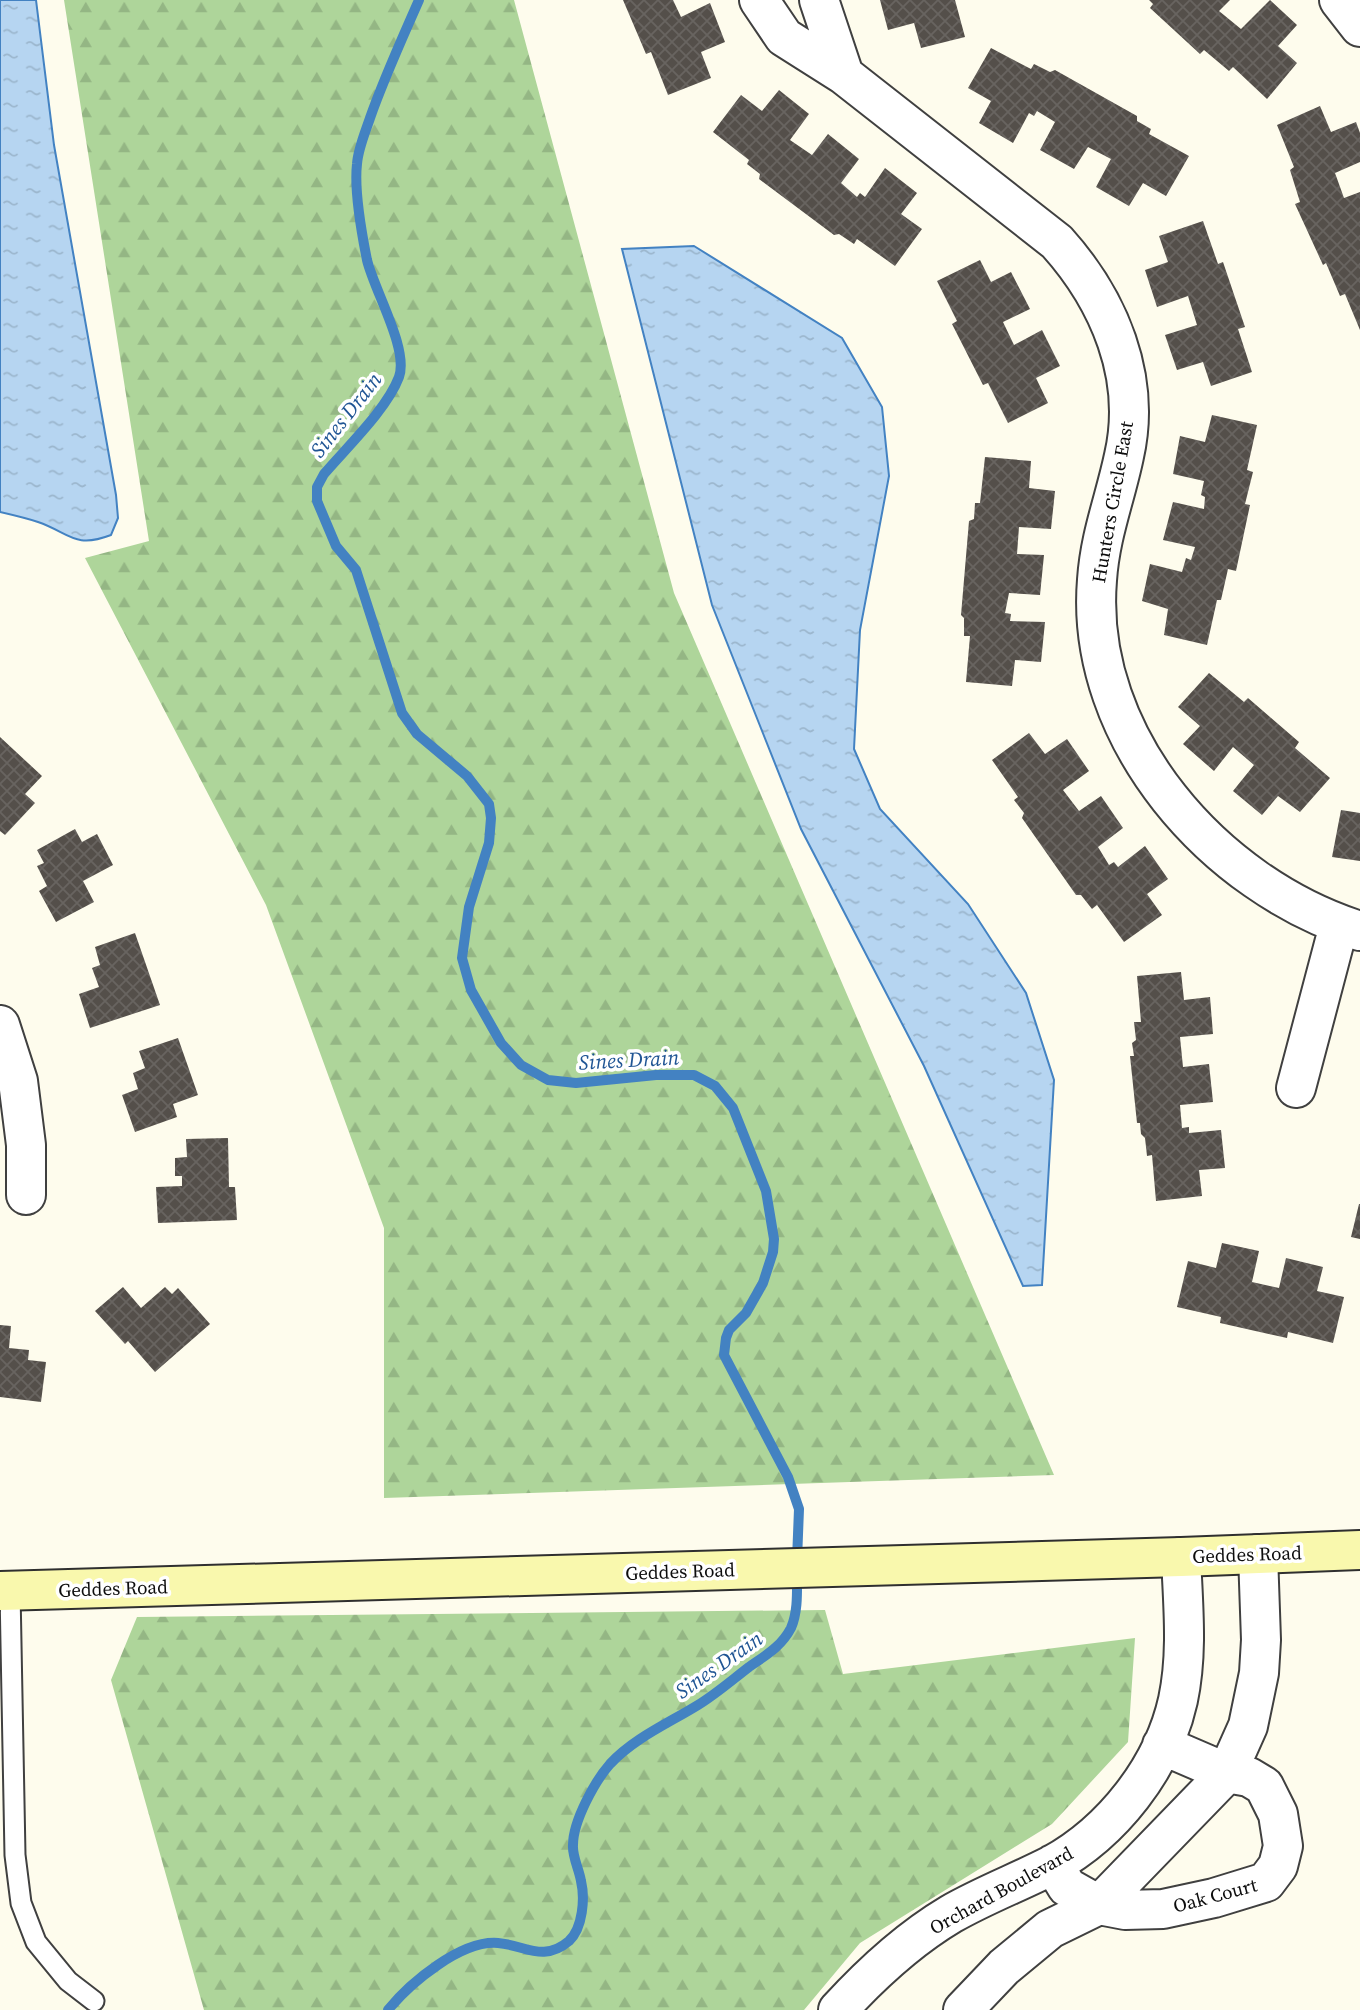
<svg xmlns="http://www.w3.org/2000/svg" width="1360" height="2010" font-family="'Source Serif 4',serif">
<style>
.forest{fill:url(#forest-firs)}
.water{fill:url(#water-ripples);stroke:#4382c2;stroke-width:2}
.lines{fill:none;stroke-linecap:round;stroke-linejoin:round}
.stream{stroke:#4382c2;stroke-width:10}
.building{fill:url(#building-cross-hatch)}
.lane-casing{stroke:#404040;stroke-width:23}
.street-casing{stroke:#404040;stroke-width:42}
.secondary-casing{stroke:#2f2f2f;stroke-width:42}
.lane{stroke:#fff;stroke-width:19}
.street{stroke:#fff;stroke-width:38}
.secondary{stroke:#f9f8ad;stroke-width:38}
.labels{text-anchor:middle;stroke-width:7;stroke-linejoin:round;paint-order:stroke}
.street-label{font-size:19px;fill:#0d0d0d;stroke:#fff}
.water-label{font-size:21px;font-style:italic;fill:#205594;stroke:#fff}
</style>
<defs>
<pattern id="forest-firs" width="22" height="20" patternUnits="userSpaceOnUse" patternTransform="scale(1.75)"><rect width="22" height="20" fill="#aed59a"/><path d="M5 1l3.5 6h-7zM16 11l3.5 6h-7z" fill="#94b684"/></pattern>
<pattern id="water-ripples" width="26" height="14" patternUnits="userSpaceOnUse" patternTransform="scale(1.75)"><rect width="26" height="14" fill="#b6d5f1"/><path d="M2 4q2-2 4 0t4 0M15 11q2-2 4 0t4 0" fill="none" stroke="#9bb6cd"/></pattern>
<pattern id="building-cross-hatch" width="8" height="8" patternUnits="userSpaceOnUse" patternTransform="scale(1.75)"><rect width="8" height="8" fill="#544f4a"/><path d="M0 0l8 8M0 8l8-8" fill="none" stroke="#686460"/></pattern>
</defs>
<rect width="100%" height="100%" fill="#fefced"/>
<path class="forest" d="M64,0H514L674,593L1054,1475L384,1498V1228L266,905L85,558L149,541Z
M825,1610L843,1674L1135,1638L1128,1742L1052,1824L860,1943L804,2010H204L111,1680L137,1617Z"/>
<path class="water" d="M0,0H36L54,145L116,495L118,518L111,535C74,549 70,533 38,522C26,518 13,515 0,512Z
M694,246L842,338L882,407L889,476L860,630L854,749L880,809L968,904L1026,993L1054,1080L1042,1285L1023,1286L924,1066L801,829L712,605L622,249Z"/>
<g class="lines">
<path class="stream" d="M419,0C402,39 384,78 370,118C365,133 358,149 357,164C354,190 362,235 367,260C374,290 409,349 399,377C387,409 347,447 324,474L317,487V501L336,546L356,570L402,713L417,734L467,776L489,804L491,818L489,843L469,907L462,958L471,990L501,1043L521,1065L548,1080L576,1083L656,1075H694L715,1086L733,1108L766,1191L774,1239L773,1252L763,1283L746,1313L729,1330L726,1338L724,1355L788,1477L799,1509L797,1560
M388,2010C410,1983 461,1940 498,1943C525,1945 543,1963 569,1941C583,1928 585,1898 581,1881C579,1869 572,1856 573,1845C573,1821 595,1781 610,1764C634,1738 669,1723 698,1705C716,1694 732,1680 749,1667C766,1655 781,1647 791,1628C798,1612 797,1592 797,1575"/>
</g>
<path class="building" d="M623,0H673L681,17L710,3L725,42L701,52L711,78L668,95L651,52L646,54Z
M880,0H955L965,37L921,48L914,23L888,30Z
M1149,0H1230L1219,11L1241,29L1270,0L1297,25L1278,46L1297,63L1267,99L1233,67L1229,71L1204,50L1200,54L1150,8L1153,4Z
M991,48L1031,69L1034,64L1050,72L1055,70L1137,116V121L1151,129L1149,134L1189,156L1166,196L1143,183L1129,206L1096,187L1111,159L1088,147L1074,169L1040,150L1055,122L1037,111L1034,116L1029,113L1013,143L979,123L991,101L968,88Z
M779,90L809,114L790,140L812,155L828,134L859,159L841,183L857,197L860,193L865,197L885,168L917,193L901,214L922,229L895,266L857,239L854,244L839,234L834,235L759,179L760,174L747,164L749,160L713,132L741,95L762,111Z
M1320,106L1331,132L1356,122L1360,133V162L1335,173L1344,198L1360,192V330L1345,294L1340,296L1326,263L1323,265L1295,204L1300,202L1290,170L1294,167L1277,125Z
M1203,221L1218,264L1223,262L1245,327L1238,329L1252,372L1211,386L1203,362L1177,370L1165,335L1197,325L1188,296L1157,307L1145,270L1168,262L1159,236Z
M980,260L991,282L1011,272L1030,309L1003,322L1014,345L1042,330L1060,366L1036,378L1048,403L1008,423L988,383L983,385L952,324L957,321L937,281Z
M1212,415L1257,425L1247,470L1253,472L1245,504L1250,505L1236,571L1228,569L1221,600H1217L1207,645L1164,635L1168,609L1142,601L1150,564L1182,572L1186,558L1191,560L1195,547L1163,540L1173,502L1204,509L1205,497L1201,495L1204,481L1173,474L1180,436L1205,442Z
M985,457L1031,461L1029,488L1055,491L1051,529L1019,527L1017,554L1044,555L1040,595L1009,593L1005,613L1011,614L1010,621L1045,622L1041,662L1015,660L1012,686L966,682L970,636H964V618L961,615L969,521L974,519L975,503H980Z
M1209,673L1244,702L1248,698L1299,742L1295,748L1330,778L1300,812L1278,796L1262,815L1233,791L1254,765L1233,747L1214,771L1183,744L1200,726L1178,707Z
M1029,733L1045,754L1067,739L1089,771L1063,790L1079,811L1101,796L1123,828L1098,847L1109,865L1114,862L1118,867L1145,846L1168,879L1147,894L1162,915L1124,942L1097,905L1092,909L1081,895H1076L1022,818L1024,813L1014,800L1018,797L992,760Z
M0,737L42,776L25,794L35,803L5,835L0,831Z
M1341,810L1360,813V861L1332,857Z
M75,829L82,842L97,834L113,865L83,881L94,902L56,922L39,891L47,886L37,866L44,863L37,850Z
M135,933L160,1005L90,1028L79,994L99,987L92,968L100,965L95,947Z
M1181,972L1184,1000L1210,997L1213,1034L1180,1037L1183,1067L1209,1064L1213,1102L1180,1105L1182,1128L1189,1127V1133L1221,1130L1225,1168L1199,1170L1202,1196L1156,1201L1152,1155L1147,1156L1145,1138L1141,1134L1140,1123H1137L1130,1056H1134L1132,1043L1136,1040L1134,1022H1141L1137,976Z
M178,1038L198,1095L173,1104L177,1117L135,1132L122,1095L138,1089L133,1073L145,1068L139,1051Z
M228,1138L229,1187H235L237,1220L158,1223L156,1187L182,1186V1176H175V1158L187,1157L186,1139Z
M1359,1204H1360V1239L1351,1237Z
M1222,1243L1259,1251L1252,1282L1279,1288L1286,1258L1323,1267L1317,1291L1344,1297L1333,1343L1288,1332L1287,1338L1220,1323L1221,1317L1177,1307L1188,1261L1216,1268Z
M123,1287L141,1308L165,1287L172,1294L178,1288L210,1324L155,1372L128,1341L125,1344L95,1311Z
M0,1325L11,1326L9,1348L29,1350L28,1360L46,1362L41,1402L0,1397Z"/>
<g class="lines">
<g class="lane-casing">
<path id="lane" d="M10,1591L15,1855L21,1903L36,1942L68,1981L94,2001"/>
</g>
<g class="street-casing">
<path id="street" d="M759,0L784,37L844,75L1057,242C1109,300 1142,377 1124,456C1115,499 1100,535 1097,580C1084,738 1215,886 1360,931
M819,0L844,75
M1339,0L1360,27
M0,1025L18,1081L26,1145V1195
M1296,1088L1339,925
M1053,1864L1067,1887L1099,1905L1125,1910L1163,1909L1214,1898L1266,1882L1278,1866L1283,1846L1278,1814L1264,1786L1249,1777L1227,1773L1162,1745
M838,2010C871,1974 909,1939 951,1914C984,1895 1019,1882 1052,1865C1112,1832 1163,1768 1178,1700C1188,1653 1183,1605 1181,1557
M963,2010L1004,1967L1050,1929L1099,1905L1227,1773L1248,1726L1259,1673L1261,1640L1258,1554"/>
</g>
<g class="secondary-casing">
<path id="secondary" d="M0,1591L1181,1557L1360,1550"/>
</g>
<use href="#lane" class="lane"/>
<use href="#street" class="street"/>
<use href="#secondary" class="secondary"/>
</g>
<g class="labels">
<g class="street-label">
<text transform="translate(1112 502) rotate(-80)" y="7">Hunters Circle East</text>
<text transform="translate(1247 1554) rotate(-2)" y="7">Geddes Road</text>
<text transform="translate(680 1571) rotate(-2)" y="7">Geddes Road</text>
<text transform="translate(113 1588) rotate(-2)" y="7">Geddes Road</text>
<text transform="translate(1001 1890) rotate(-29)" y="7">Orchard Boulevard</text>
<text transform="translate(1215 1895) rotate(-15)" y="7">Oak Court</text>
</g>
<g class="water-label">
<text transform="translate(346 415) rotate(-52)" y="7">Sines Drain</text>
<text transform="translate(629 1060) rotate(-3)" y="7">Sines Drain</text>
<text transform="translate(719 1665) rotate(-35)" y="7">Sines Drain</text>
</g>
</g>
</svg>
